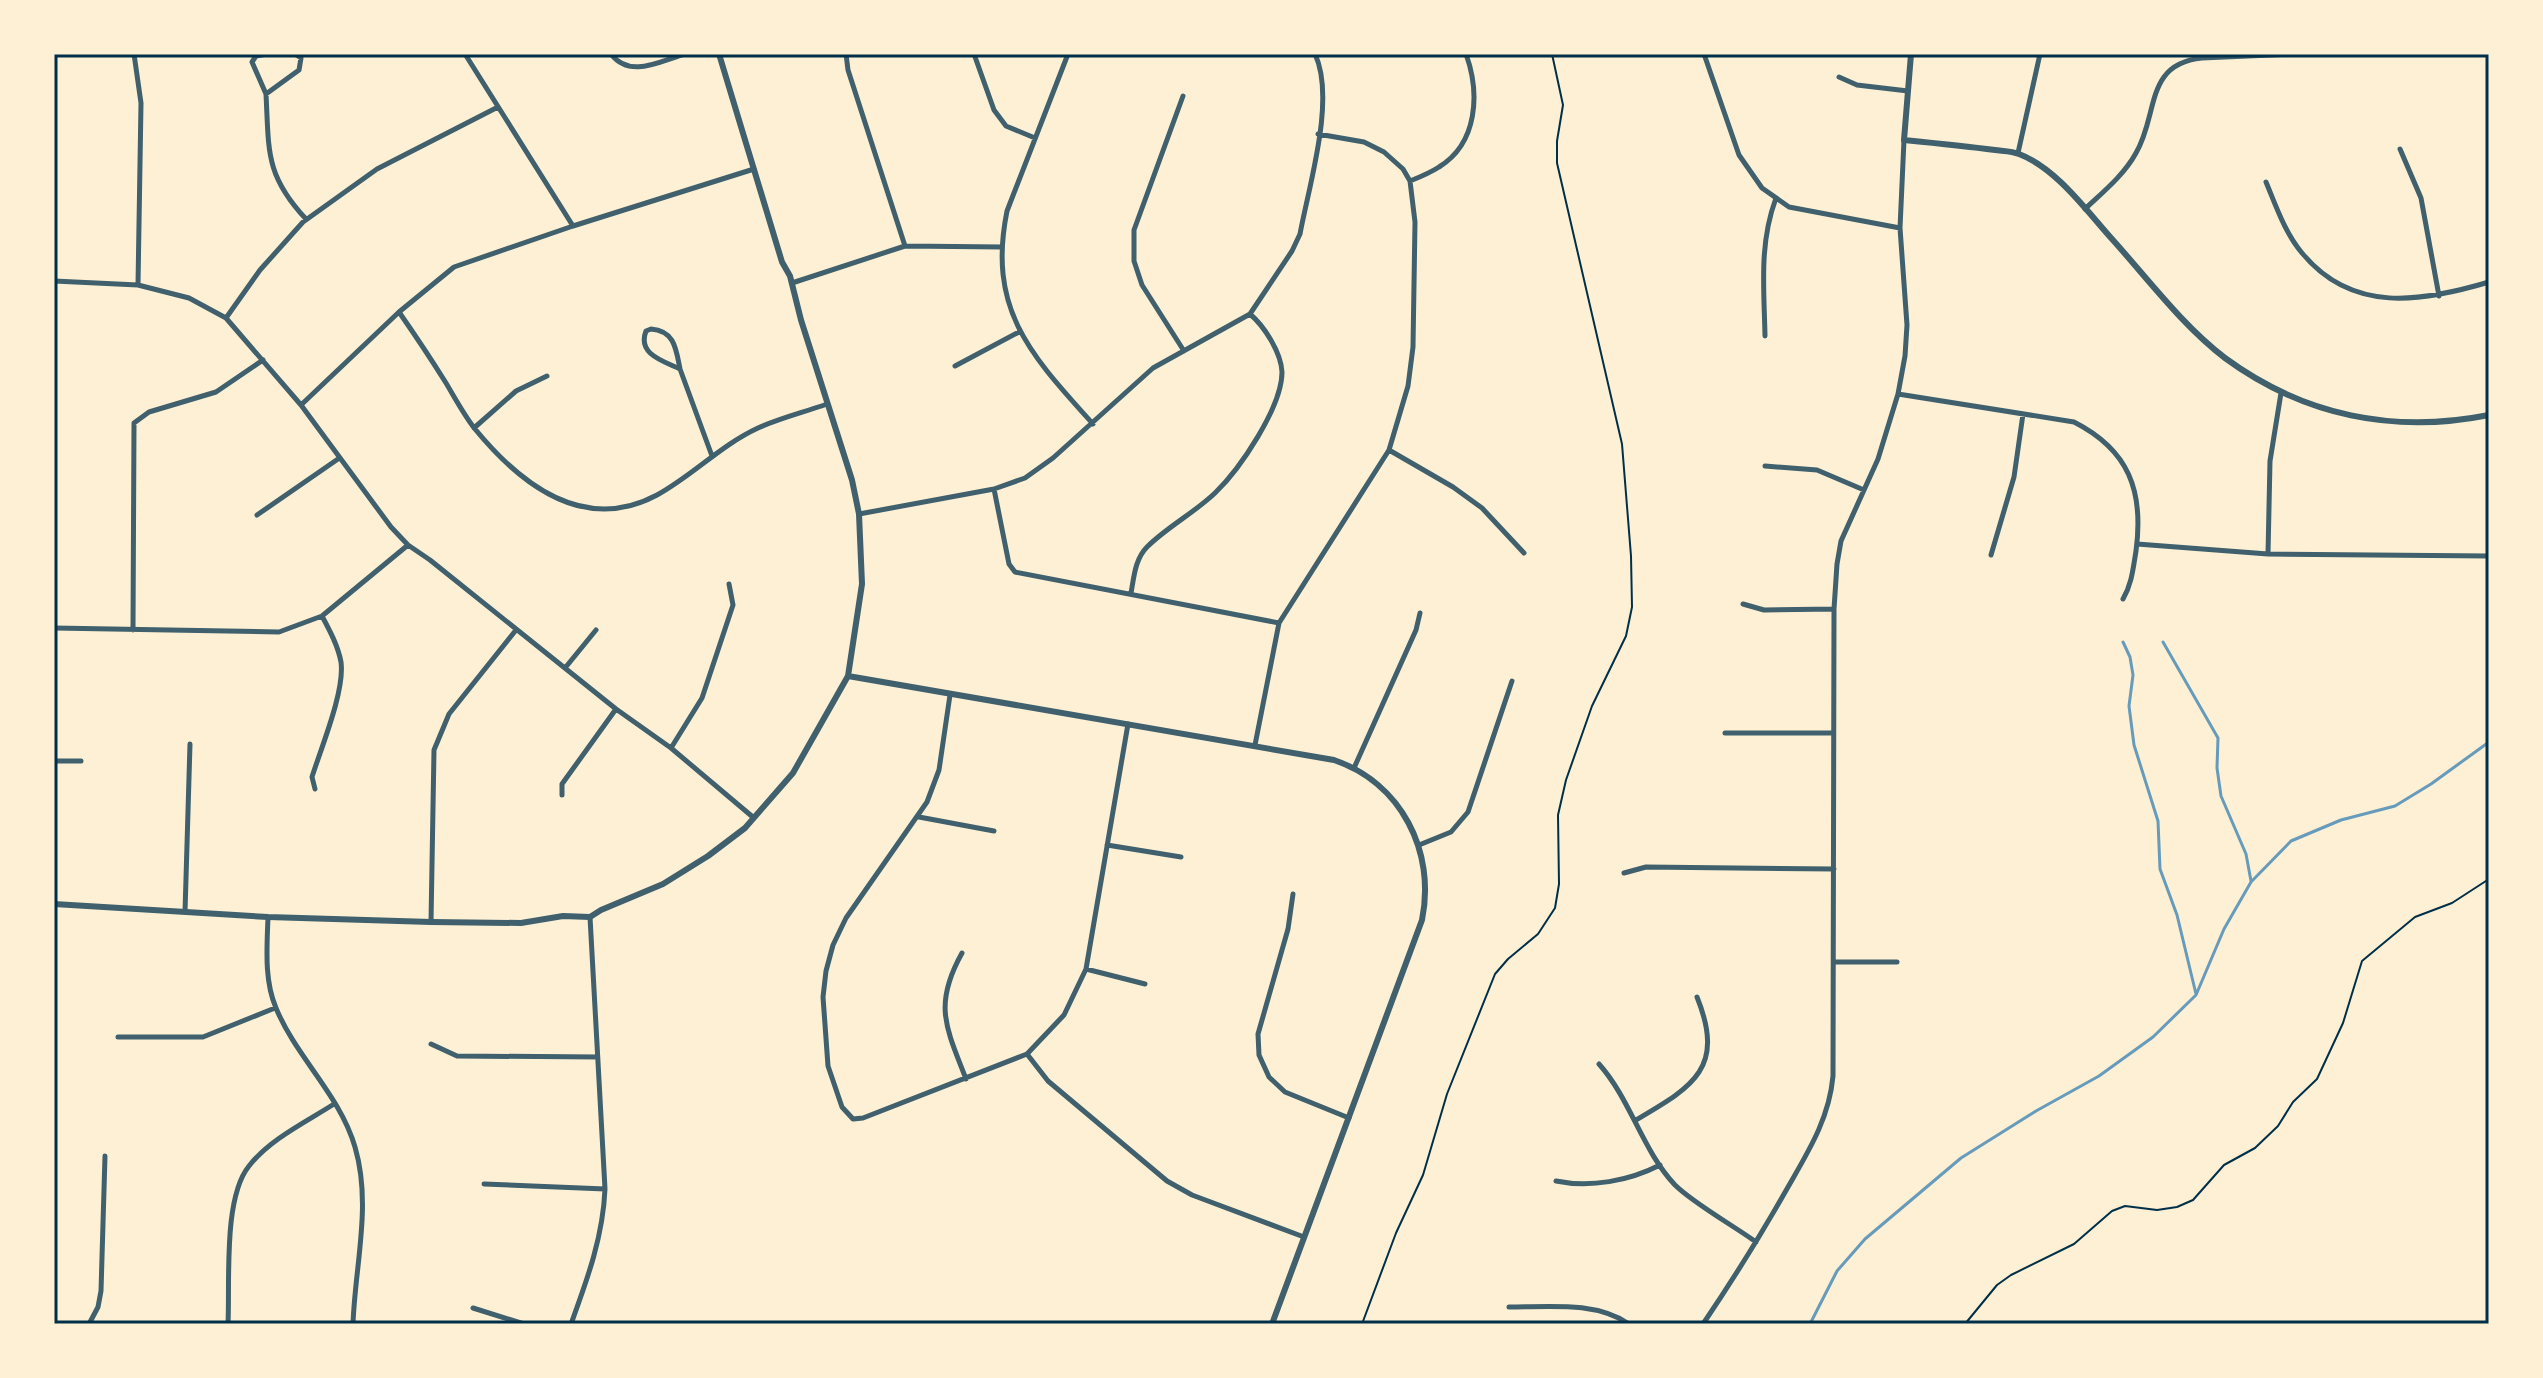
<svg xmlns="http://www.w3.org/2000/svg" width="2543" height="1378" font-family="Quicksand,sans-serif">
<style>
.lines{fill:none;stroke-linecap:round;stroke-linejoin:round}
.stream{stroke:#669bbc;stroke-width:3}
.path{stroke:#003049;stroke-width:2}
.minor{stroke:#3f606c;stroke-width:5}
.tertiary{stroke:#3f606c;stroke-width:6}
.neatline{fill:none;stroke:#003049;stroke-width:3}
</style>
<rect width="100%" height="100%" fill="#fdf0d5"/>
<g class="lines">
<path class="stream" d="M2123,642L2130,657L2133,675L2129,706L2134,745L2158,821L2160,869L2177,915L2196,994
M2163,642L2218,738L2217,768L2221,796L2246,854L2251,881
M1810,1324L1837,1271L1865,1239L1961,1158L2036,1111L2099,1076L2153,1037L2196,995L2224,929L2251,882L2291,841L2341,820L2395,806L2431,784L2489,742"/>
<path class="path" d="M1362,1324L1396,1233L1423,1175L1447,1094L1495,974L1508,959L1538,934L1555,908L1559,884L1558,815L1566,780L1592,706L1626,636L1632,607L1631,556L1622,444L1557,163V141L1563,105L1552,54
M1965,1324L1997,1285L2011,1275L2074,1244L2112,1211L2125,1206L2157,1210L2177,1207L2193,1200L2224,1165L2255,1148L2278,1126L2293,1102L2317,1079L2343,1023L2362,961L2415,917L2452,903L2489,879"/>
<path class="minor" d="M134,54L141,103L138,285
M267,54L256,56L252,62L266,94L299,70L301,58L295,54
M465,54L573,226
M611,54C630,79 660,61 685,54
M846,54L848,70L905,246
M974,54L994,110L1006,126L1035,138
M1068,54L1007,211C987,310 1031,355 1093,424
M1704,54L1739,155L1762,188L1789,207L1900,228
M1839,77L1857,85L1908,91
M266,94C269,151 265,175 306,219
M1183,96L1134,230V261L1142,285L1184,351
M2400,149L2421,198L2439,296
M2018,153L2040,54
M1410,181C1420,177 1430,173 1439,167C1478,143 1480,93 1466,54
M2266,182C2276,206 2285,233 2302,253C2352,314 2422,302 2489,282
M2085,209C2103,192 2124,175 2136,153C2159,114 2144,64 2202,58L2292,54
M54,281L138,285L189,298L226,318L301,405L391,527L408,545L430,560L616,709L671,748L754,818
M792,283L905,246L1002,247
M399,312C415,335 431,359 446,383C455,398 464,415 475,429C521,485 584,534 657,495C692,476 721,445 758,428C780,418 805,412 827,404
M226,318L260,270L303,222L377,169L498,107
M651,329C675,331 676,349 680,369C663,361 637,354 646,331Z
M1765,336C1764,287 1759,244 1776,198
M955,366L1019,332
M680,369L712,456
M1898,394L2074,422C2129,450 2144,491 2136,551C2133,569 2132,583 2123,599
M301,405L399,312L454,267L573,226L754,169
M474,428L516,391L547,376
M1389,450L1453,487L1482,508L1524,553
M1765,466L1817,470L1864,490
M994,489L1009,564L1015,572L1279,623
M859,514L994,489L1025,478L1053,458L1153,368L1250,314L1292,251L1300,234C1309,185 1336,99 1315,54
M257,515L338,459
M2137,544L2268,554L2489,556
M2268,554L2270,461L2281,393
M1991,555L2014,477L2023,414
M1131,593C1134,577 1135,559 1147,547C1167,527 1194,513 1215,493C1240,469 1282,407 1282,372C1281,352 1264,326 1250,314
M1743,604L1764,610L1834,609
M54,628L279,632L322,616L408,545
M133,630L134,423L149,412L216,392L263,360
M565,668L596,630
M950,695L939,770L927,802L846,918L833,945L826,971L823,997L828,1066L842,1107L853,1119L863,1118L1027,1054L1064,1015L1086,969L1128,724
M1725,733H1833
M1255,745L1279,623L1389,450L1408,386L1413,347L1415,222L1410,181L1403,169L1384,152L1364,142L1318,134
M671,748L702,698L733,605L729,584
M54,761H81
M1354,768L1416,630L1420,613
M315,789L312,777C321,748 345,691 341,662C338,646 330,631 322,616
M562,795V784L616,709
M919,817L994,831
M1107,845L1181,857
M1419,845L1451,832L1468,812L1512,681
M1624,873L1646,867L1834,869
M1293,894L1288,929L1258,1034L1259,1055L1269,1077L1285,1092L1349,1118
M185,912L190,744
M268,917C267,947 264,980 276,1008C296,1057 340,1095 355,1147C372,1205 355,1265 353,1324
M431,922L434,750L449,714L516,630
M962,953C933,1005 946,1027 966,1079
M1834,962H1897
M1086,969L1145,984
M118,1037H203L275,1008
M431,1044L457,1056L598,1057
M1027,1054L1048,1081L1167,1181L1192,1195L1304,1237
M1599,1064C1631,1100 1642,1150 1675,1185C1693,1203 1734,1226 1756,1242
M1636,1120C1692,1087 1726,1069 1697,997
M1556,1181C1590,1188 1629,1181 1660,1165
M484,1184L605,1189
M1509,1307C1549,1307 1595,1301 1629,1324
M473,1308L524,1324
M89,1324L98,1307L101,1291L105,1156
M228,1324C230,1282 223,1198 249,1166C270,1139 306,1122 334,1104
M571,1324C587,1280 603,1237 605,1189L590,917
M1703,1324C1732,1281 1759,1238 1784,1194C1806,1155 1829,1121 1833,1076L1834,609L1837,564L1841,541L1878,459L1898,394L1905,356L1907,325L1900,228L1904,140"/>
<path class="tertiary" d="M1911,54L1904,140C1934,143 1964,146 1995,150C2002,151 2012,151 2019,154C2056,168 2086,210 2112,239C2148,279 2182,325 2225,358C2304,416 2394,434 2489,415
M848,676L1334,760C1401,783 1436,851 1422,920L1272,1324
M54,904L268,917L431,922L521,923L563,916L590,917L601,910L663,884L708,856L745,828L793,773L848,676L862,584L859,514L852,480L801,320L790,276L782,262L719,54"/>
</g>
<rect width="2543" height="1378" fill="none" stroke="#fdf0d5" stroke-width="112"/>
<rect x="56" y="56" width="2431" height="1266" class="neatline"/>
</svg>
